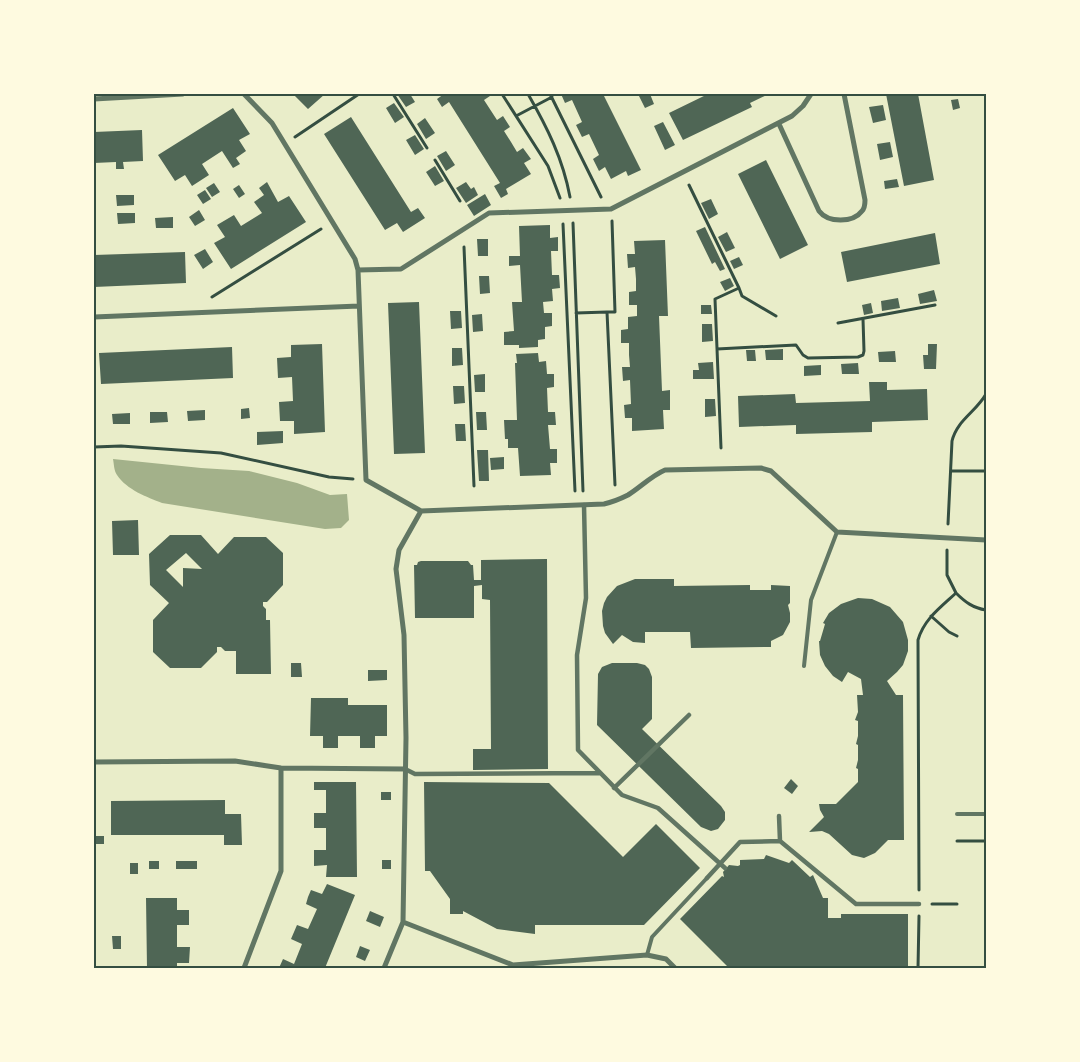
<svg xmlns="http://www.w3.org/2000/svg" width="1080" height="1062" font-family="'Nunito Sans',sans-serif">
<style>
.water{fill:#a3b18a}
.building{fill:#4f6655;fill-rule:evenodd}
.lines{fill:none;stroke-linecap:round;stroke-linejoin:round}
.path{stroke:#344e41;stroke-width:3}
.service{stroke:#617663;stroke-width:4}
.pedestrian{stroke:#617663;stroke-width:4.5}
.minor{stroke:#617663;stroke-width:5}
.neatline{fill:none;stroke:#344e41;stroke-width:2}
</style>
<rect width="100%" height="100%" fill="#e9edc9"/>
<path class="water" d="M113,459L201,468L249,471L297,483L330,495L347,494L349,520L341,528L325,529L162,503C147,497 127,490 117,475C114,471 114,464 113,459Z"/>
<path class="building" d="M293,94H325L308,109Z
M397,94H410L415,102L406,107Z
M444,94H489L490,96L484,100L497,120L503,116L510,127L504,131L511,142L517,152L523,148L531,159L524,163L531,174L506,189L508,194L501,198L494,186L500,183L449,102L442,107L437,99Z
M561,94H603L641,170L628,176L626,171L611,179L605,167L599,171L593,159L599,155L589,134L582,137L576,125L582,122L572,100L565,103Z
M638,94H650L654,104L645,108Z
M708,94H769L750,103L752,107L683,140L669,113Z
M886,94H918L934,180L904,186Z
M958,99L960,108L953,110L951,100Z
M394,103L404,117L395,123L386,108Z
M883,105L886,120L873,123L869,107Z
M233,108L250,134L239,140L246,151L236,158L240,164L233,168L222,151L202,164L209,175L192,186L185,175L175,181L158,155Z
M351,117L411,212L418,208L425,218L403,232L397,223L385,230L324,134Z
M425,118L435,133L426,139L417,124Z
M663,122L675,145L665,150L654,126Z
M142,130L143,161L123,162L124,169H116V162L94,163V132Z
M415,135L424,149L415,155L406,140Z
M890,142L893,157L880,160L877,144Z
M446,151L455,165L446,171L437,156Z
M766,160L808,245L780,259L738,174Z
M435,166L444,181L435,186L426,172Z
M897,179L899,187L885,189L884,181Z
M267,182L278,202L289,196L306,222L231,269L214,243L225,237L217,225L234,215L241,226L262,213L254,202L264,195L259,188Z
M466,182L471,189L474,187L478,195L466,203L456,188Z
M214,183L220,192L212,197L206,188Z
M239,185L245,194L239,198L233,189Z
M205,190L211,199L203,204L197,195Z
M485,194L491,205L474,216L467,205Z
M116,195H134V205L117,206Z
M711,199L718,214L709,219L701,203Z
M199,210L205,220L195,226L189,217Z
M117,213H135V223L118,224Z
M173,217V228H156L155,218Z
M550,225V238L558,237V251H551L552,275H559L560,288L552,289L553,301L543,302L544,313H552V326L545,327V339L538,340V347L519,348V345H504V332L514,331L512,302H522L520,265L509,266V256H520L519,226Z
M705,227L725,269L720,271L715,262L712,264L696,231Z
M727,232L735,248L726,252L718,237Z
M935,233L940,264L847,282L841,252Z
M477,239H488V256H478Z
M665,240L668,316H659L662,391L670,390V410H663L664,429L632,431V418H625L624,405L631,404L630,380L623,381L622,367H630L629,355V343H621V330L628,329V317L637,316V305H629V292L636,291V279L635,267L628,268L627,254H635L634,241Z
M205,249L213,262L203,269L194,255Z
M185,252L186,283L94,287V255Z
M739,257L743,265L734,269L730,261Z
M479,276H489L490,293L480,294Z
M730,278L734,286L725,291L720,282Z
M934,290L937,301L920,304L918,294Z
M898,298L900,308L882,311L881,301Z
M419,302L425,453L394,454L388,303Z
M871,303L873,313L864,315L862,305Z
M701,305H711L712,314H701Z
M450,311H461L462,328L451,329Z
M482,314L483,331L473,332L472,315Z
M702,324H712L713,341L702,342Z
M322,344L325,432L294,434V421H280L279,402L293,401L292,377L278,378L277,358L291,357V345Z
M928,344H937L936,369H924L923,355H928Z
M232,347L233,378L101,384L99,353Z
M452,348H462L463,365L452,366Z
M783,349V360H766L765,350Z
M746,350H755L756,361H747Z
M895,351L896,362H879L878,352Z
M538,353L539,362L546,361L547,374H554V387L547,388L548,412H555L556,425H548L550,449H557V463H550L551,475L520,476L518,448H508V439H505L504,420H517L515,363H517L516,354Z
M713,362L714,379H693V370H699L698,363Z
M858,363L859,374H842L841,364Z
M821,365V375L804,376V366Z
M485,374V392H475L474,375Z
M869,382H887V390L927,389L928,420L872,422V432L796,434V425L739,427L738,396L795,394L796,403L870,401Z
M453,386H464L465,403L454,404Z
M705,399H715L716,416L705,417Z
M249,408L250,418L241,419V409Z
M205,410V420L188,421L187,411Z
M150,412H167L168,422L150,423Z
M476,412H486L487,430H477Z
M130,413V424H113L112,414Z
M455,424H465L466,441H456Z
M283,431V443L257,445V432Z
M477,450H488L489,481H479Z
M504,457V469L491,470L490,458Z
M138,520L139,555H113L112,521Z
M170,535H201L218,554L234,537H266L283,553V585L267,602H263V606L266,609V620H270L271,674H236V651H225L221,647H217V652L201,668H170L153,652V620L169,603L150,585L149,554ZM186,553L202,569L183,568V587L166,570Z
M547,559L548,769L473,770V749H491L490,600L482,599V585L474,586V618H415L414,565H417L418,562L421,561H468L471,565H473L474,580H481V560Z
M635,579H674V586L750,585V590H771V585L790,586V603L788,605L790,613V622L783,635L771,641V647L691,648L690,632H645V643L633,642L622,635L613,644L605,633L603,626L602,611L604,603L607,597L617,586Z
M858,598L872,599L890,607L903,622L908,640V651L903,665L897,672L887,681L896,695H903L904,840H888L875,853L864,858L852,855L829,834L822,831L809,832L824,817L820,810L819,804H836L858,782V769L856,768L858,760V745L856,744L858,736V721L855,720L858,712L857,695H863L861,679L848,672L842,682L833,676L825,666L820,655L819,641H820L825,624L823,623L829,613L841,604Z
M291,663H301L302,677H291Z
M612,663H637L645,665L649,669L652,677V719L642,729L721,806L725,812V820L718,829L711,831L701,827L597,725L598,674L602,667Z
M368,670H387V680L368,681Z
M311,698H348V705H387V736H375V748H360V736H338V748H323V736H310Z
M791,779L798,786L792,794L784,788Z
M314,782H356L357,877H326L327,865L314,866V850H326V828H314V813H326V790H314Z
M424,782L549,783L623,857L656,824L700,868L644,925H535V934L497,929L463,911V914H450V899L430,871H425Z
M381,792H391V800H381Z
M225,800V814H241L242,845H224V835H111V801Z
M94,836H104V844H94Z
M766,855L789,863L792,860L810,877L813,875L823,898H828V918H841V914H908V968H729L680,919L722,876L724,877L723,872L729,865L738,866L740,865V860L764,859Z
M382,860H391V869H382Z
M149,861H159V869H149Z
M176,861H197V869H176Z
M130,863H138V874H130Z
M327,884L355,895L325,968H279L283,959L294,964L302,944L291,939L297,925L308,929L317,909L306,904L308,897L311,890L322,894Z
M146,898H177V910H189V925H177V947H190L189,963H177V968H147Z
M370,911L384,917L380,927L366,921Z
M112,936H121V949H113Z
M360,946L370,950L365,961L356,957Z"/>
<g class="lines">
<path class="path" d="M393,94L427,148
M502,94L548,166L560,198
M528,94C547,127 563,159 570,197
M550,94L601,197
M516,116L552,97
M295,137L359,94
M435,160L460,201
M689,185L739,288L715,299L721,448
M612,221L615,312H607L615,485
M573,223L583,491
M563,224L575,491
M464,247L474,486
M739,288L742,296L776,316
M212,297L321,229
M576,313L607,312
M838,323L935,305
M717,349L796,345L803,355L808,358L858,357L863,355L864,351L863,319
M94,447L121,446L221,453L329,477L353,479
M951,471H986
M948,524L952,441C957,420 976,412 986,394
M956,593C965,602 973,608 986,610
M931,616L949,632L957,636
M957,841H986
M919,890L918,640C924,619 941,607 956,593L947,575V550
M932,904H957
M918,968L919,916"/>
<path class="service" d="M804,666L811,600L837,532
M957,814H986
M647,955L652,937L707,878"/>
<path class="pedestrian" d="M584,505L586,598L577,655L578,750L622,795L658,808L725,868
M405,769L415,774L600,773
M614,788L689,715
M779,816L780,841
M707,878L740,842L780,841L856,904H919"/>
<path class="minor" d="M244,94L272,123L355,259L358,270L366,480L421,511L604,504C613,502 620,499 628,495C641,487 651,476 665,470L761,468L771,471L837,532L986,540
M94,99L183,94
M779,124L819,211C828,223 853,223 862,211C865,208 865,204 865,200L844,94
M358,270L401,269L489,213L611,209L792,116L803,106L811,94
M94,317L359,306
M94,762L235,761L281,768L405,769
M403,922L513,965L647,955L666,959L675,968
M244,968L281,871V768
M384,968L403,922L406,738L404,635L396,569L399,550L421,511"/>
</g>
<rect width="1080" height="1062" fill="none" stroke="#fefae0" stroke-width="190"/>
<rect x="95" y="95" width="890" height="872" class="neatline"/>
</svg>
